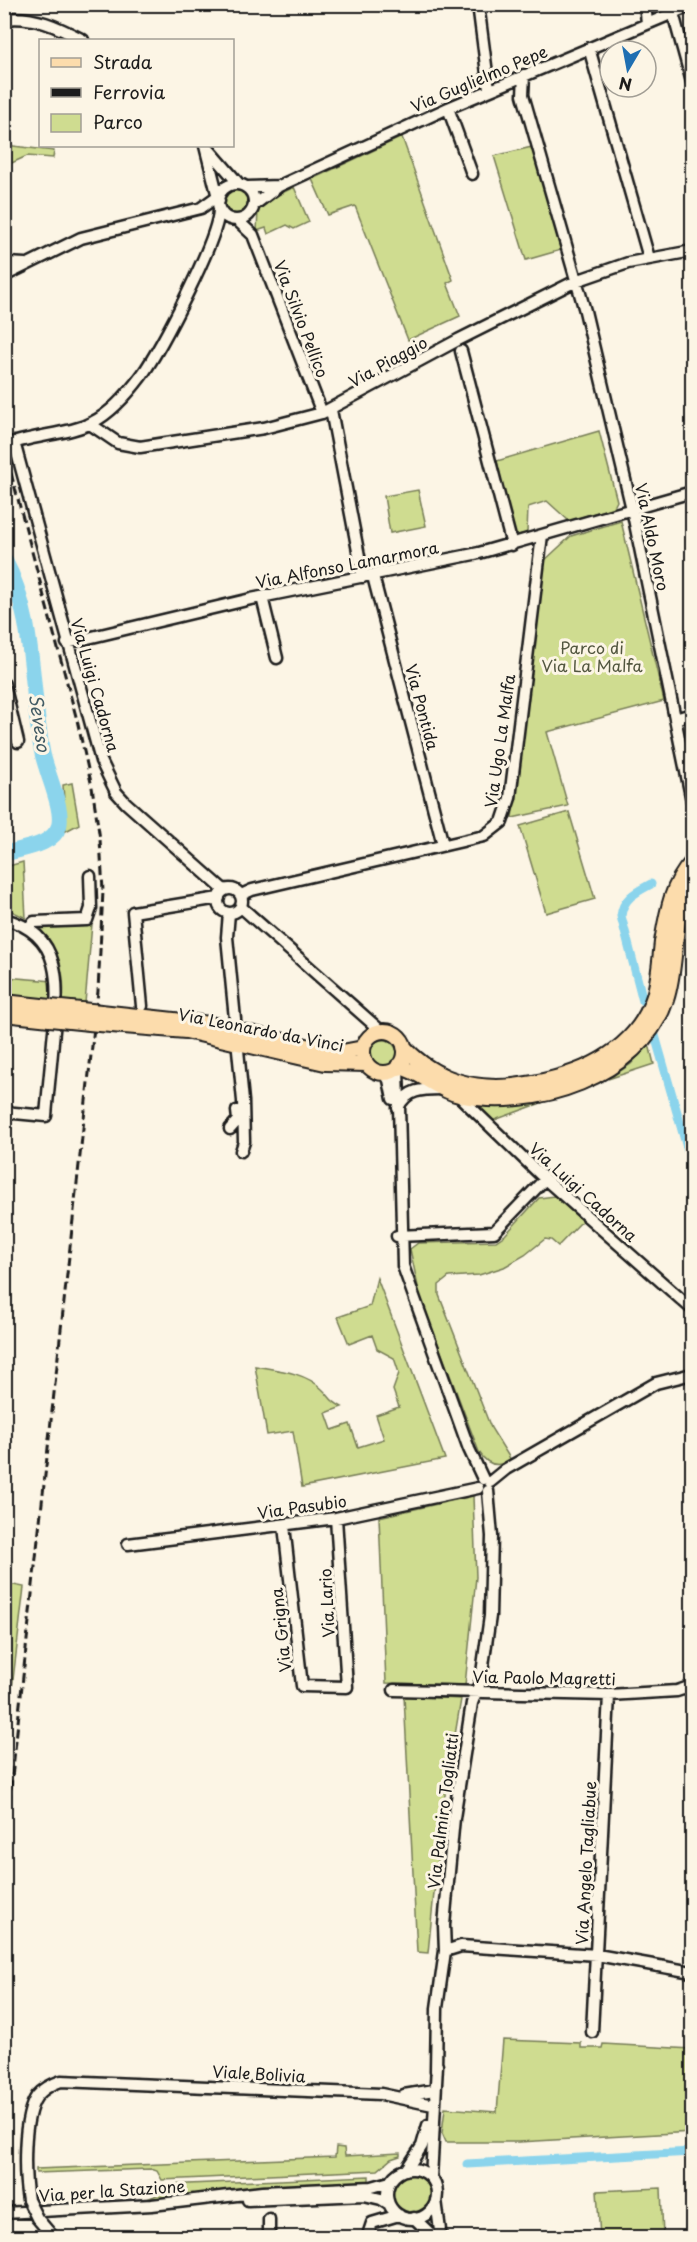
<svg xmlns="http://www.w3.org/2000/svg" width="697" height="2242" font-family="'Playpen Sans',sans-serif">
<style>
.green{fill:#cfdc90;stroke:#767c56;stroke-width:1.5}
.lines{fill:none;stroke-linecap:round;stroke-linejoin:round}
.canal{stroke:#8bd4ec;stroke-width:9}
.river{stroke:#8bd4ec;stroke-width:16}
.minor-casing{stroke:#1c1c1c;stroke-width:15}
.major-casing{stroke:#1c1c1c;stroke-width:18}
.minor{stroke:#fcf5e5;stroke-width:10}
.major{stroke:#fcdcac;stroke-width:14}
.rail{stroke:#1c1c1c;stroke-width:3;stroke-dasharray:9 4.5;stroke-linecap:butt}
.minor-bridge-casing{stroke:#1c1c1c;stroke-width:15;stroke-linecap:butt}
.major-bridge-casing{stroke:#1c1c1c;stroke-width:18;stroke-linecap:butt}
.minor-bridge{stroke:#fcf5e5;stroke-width:10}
.major-bridge{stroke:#fcdcac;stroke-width:14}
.labels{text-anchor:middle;stroke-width:6;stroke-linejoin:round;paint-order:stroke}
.street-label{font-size:16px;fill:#1c1c1c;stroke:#fcf5e5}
.park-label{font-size:16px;fill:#52563f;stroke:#fcf5e5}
.water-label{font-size:18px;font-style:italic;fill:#435c65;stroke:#fcf5e5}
</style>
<rect width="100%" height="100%" fill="#fcf5e5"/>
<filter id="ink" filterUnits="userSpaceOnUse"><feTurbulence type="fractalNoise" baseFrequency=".0167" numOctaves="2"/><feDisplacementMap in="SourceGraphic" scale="12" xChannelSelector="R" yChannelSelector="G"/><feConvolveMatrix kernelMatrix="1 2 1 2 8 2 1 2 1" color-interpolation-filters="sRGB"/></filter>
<g filter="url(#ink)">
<path class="green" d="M402,137L453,280L447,283L460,316L408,340L355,206L328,215L312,179Z
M5,145L54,151L53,158L27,156L5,166Z
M532,147L561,250L526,260L494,156Z
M294,187L309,222L294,229L287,225L268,234L266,228L257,231L258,210L274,197Z
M223 202a13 13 0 1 1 26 0a13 13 0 1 1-26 0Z
M599,431L617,501L614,507L569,521L547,501L528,507L527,533L514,536L497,461Z
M418,490L426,526L390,533L384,496Z
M621,521L664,701L547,732L568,806L512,818L544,561L571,536Z
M72,783L79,824L66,831L63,785Z
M569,812L595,899L546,913L520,826Z
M23,862L26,918L5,908V867Z
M92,924L85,1003L63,1001C66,971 58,951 39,929L42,925Z
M5,977L53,981L52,1000L5,994Z
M369 1054a14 14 0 1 1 28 0a14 14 0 1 1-28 0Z
M649,1044L654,1064L608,1079L631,1064Z
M552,1099L489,1122L472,1102L523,1104Z
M555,1196L582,1221L558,1246L551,1240L545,1239L525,1255L504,1267L479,1275L449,1277L439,1285V1295L491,1428L511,1460C498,1468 487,1465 479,1452L420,1296L410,1249L418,1243L496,1241L505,1235L539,1198Z
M377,1278L445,1459L302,1487L293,1431L267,1435L255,1366C277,1370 305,1372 322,1389C331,1397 328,1400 342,1407L326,1413L332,1430L350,1424L358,1447L384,1439L376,1415L399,1407L393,1390L399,1373L394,1358L377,1349L372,1335L349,1344L338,1317L370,1306Z
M473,1496L476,1577L465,1685L386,1683L379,1517Z
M5,1562H12L8,1584L24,1587L5,1747Z
M404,1696L461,1699L442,1813L428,1953L417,1952Z
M503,2040L581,2043V2048H602L603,2044L692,2049V2132L519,2142H446L442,2133L445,2108L497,2112Z
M336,2147L344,2148L345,2156L400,2153V2156L391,2159L378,2170L162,2180L157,2171L151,2169L36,2173V2169L335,2157Z
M391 2194a20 20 0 1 1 40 0a20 20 0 1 1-40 0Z
M369,2176V2184L268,2188L147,2199L157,2195L165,2185Z
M661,2188L663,2237H600L597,2191Z"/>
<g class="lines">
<path class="canal" d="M643,1001L621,916C623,898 636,892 651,884
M654,1032L692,1165
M467,2164L692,2152"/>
<path class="river" d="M4,559C36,617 30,688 42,751C45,770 64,808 59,826C53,846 22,848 4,854"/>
<g class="minor-casing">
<path id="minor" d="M478,4L489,89
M645,4L647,23
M673,13L692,82
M4,19C34,15 58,27 83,40
M589,48L649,258
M524,75L523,95L585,311L632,509L692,801
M448,108L472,174
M205,146L219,201
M206,146L239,184
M218 202a18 18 0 1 1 36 0a18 18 0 1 1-36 0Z
M248,187L279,186
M254,205L279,186L448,108L692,5
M237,220L253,235L322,413
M7,263L25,264
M4,276L81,238L201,208L219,195
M461,351L512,545
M331,410L363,577
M90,424L118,443L140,447L264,428L322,413L458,340L576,281L628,263L692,251
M14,442L101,761L116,792L126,803L224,890
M4,446C31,435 72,434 93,422C111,413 130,391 142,375C161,348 218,240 219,210
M373,576L443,845
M262,597L277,658
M67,643L251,599L479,553L692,492
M4,684L18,742
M675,719L692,714
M218 901a12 12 0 1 1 24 0a12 12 0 1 1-24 0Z
M241,895L252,890L484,836L502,822L510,798L542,535
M241,907L381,1031
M229,913L227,937L243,1101L244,1142L241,1151
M4,919C67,934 58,992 53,1041C51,1066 48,1091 46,1116L4,1112
M28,928L34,922L87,920L91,908L90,876
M142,1006L133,912L219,898
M398,1066L403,1266L469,1449L483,1479
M384,1072L389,1080L393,1099
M457,1094L545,1179L692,1309
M398,1108C406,1089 423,1089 441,1089
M230,1129L238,1120L237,1111
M397,1236L494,1232L545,1179
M490,1482L506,1469L656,1383L692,1374
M284,1526L302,1686L347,1687L336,1518
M128,1544L336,1518L478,1488
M394,1690L609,1695L677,1691L692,1686
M445,1951L461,1946L597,1955L692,1972
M592,2032L609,1695
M436,2071L437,2008L445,1951L444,1925L454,1818L472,1703L481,1680L490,1616L492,1536L488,1491
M404,2095L434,2090
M387 2194a25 25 0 1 1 50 0a25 25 0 1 1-50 0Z
M406,2170L422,2146L428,2125
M431,2178L437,2065
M28,2200C24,2176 22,2117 37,2096C43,2089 52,2084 61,2081L381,2094L433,2105
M248,2200L364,2195L381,2199L389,2204
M436,2200L441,2238
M4,2213L152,2205L262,2192L372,2187L390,2182
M37,2218L54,2238
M414,2218L435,2238
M269,2238V2219
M367,2238L372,2223L399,2215"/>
</g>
<g class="major-casing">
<path id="major" d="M4,1002L51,1007
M101,1012L210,1024L337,1053L363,1048
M4,1014L50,1019
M99,1024L186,1031L325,1063L367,1064
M363 1052a21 21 0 1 1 42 0a21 21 0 1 1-42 0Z
M404,1047C435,1080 476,1092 521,1085C576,1077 636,1054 654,996C659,979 660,960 662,942C667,913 671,885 692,862
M398,1066C421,1072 437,1090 459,1095C532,1112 641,1077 666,1000C679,961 670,918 692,881"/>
</g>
<use href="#minor" class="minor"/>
<use href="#major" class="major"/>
<path class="rail" d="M4,447L77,720L92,787L100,839L103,891L98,991L4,1850"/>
<g class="minor-bridge-casing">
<path id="minor-bridge" d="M28,2200L37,2218"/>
</g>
<g class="major-bridge-casing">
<path id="major-bridge" d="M51,1007L101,1012
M50,1019L99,1024"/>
</g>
<use href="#minor-bridge" class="minor-bridge"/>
<use href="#major-bridge" class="major-bridge"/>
</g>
</g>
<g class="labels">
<g class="street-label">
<text transform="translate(479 79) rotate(-23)" y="6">Via Guglielmo Pepe</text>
<text transform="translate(301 319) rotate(69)" y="6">Via Silvio Pellico</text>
<text transform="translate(388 362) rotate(-29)" y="6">Via Piaggio</text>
<text transform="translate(652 537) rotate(78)" y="6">Via Aldo Moro</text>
<text transform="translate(347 565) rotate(-11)" y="6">Via Alfonso Lamarmora</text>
<text transform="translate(95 685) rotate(74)" y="6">Via Luigi Cadorna</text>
<text transform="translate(422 707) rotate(75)" y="6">Via Pontida</text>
<text transform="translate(500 741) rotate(-82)" y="6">Via Ugo La Malfa</text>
<text transform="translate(261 1030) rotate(11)" y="6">Via Leonardo da Vinci</text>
<text transform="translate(583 1192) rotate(42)" y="6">Via Luigi Cadorna</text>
<text transform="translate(302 1507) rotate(-8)" y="6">Via Pasubio</text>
<text transform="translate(327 1603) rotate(-93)" y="6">Via Lario</text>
<text transform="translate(281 1630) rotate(-96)" y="6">Via Grigna</text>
<text transform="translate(544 1678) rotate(1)" y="6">Via Paolo Magretti</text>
<text transform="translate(443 1811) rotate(-83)" y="6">Via Palmiro Togliatti</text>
<text transform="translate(586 1863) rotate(-87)" y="6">Via Angelo Tagliabue</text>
<text transform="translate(259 2074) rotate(3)" y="6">Viale Bolivia</text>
<text transform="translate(112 2191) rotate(-4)" y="6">Via per la Stazione</text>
</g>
<g class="park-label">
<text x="592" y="654">Parco di<tspan x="592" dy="18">Via La Malfa</tspan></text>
</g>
<g class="water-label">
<text transform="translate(39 723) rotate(82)" y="6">Seveso</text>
</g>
</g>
<rect width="697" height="2242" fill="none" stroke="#fcf5e5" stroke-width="24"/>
<rect x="12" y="12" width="673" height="2218" fill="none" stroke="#1c1c1c" stroke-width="2" filter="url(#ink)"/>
<rect x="39" y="39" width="195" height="108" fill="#fcf5e5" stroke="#a29e95" stroke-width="1.5"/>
<rect x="51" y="58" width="30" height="9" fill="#fcdcac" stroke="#a29e95" stroke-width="1.5"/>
<text x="93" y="69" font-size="18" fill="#1c1c1c">Strada</text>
<rect x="51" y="88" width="30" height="9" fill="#1c1c1c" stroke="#a29e95" stroke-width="1.5"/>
<text x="93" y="99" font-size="18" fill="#1c1c1c">Ferrovia</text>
<rect x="51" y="114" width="30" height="18" fill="#cfdc90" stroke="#a29e95" stroke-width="1.5"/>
<text x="93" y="129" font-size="18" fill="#1c1c1c">Parco</text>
<g transform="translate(628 69) rotate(190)"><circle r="28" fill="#fcf5e5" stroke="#a29e95" stroke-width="1.5"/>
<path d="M0-4.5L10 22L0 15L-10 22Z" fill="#1f6fb2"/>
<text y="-9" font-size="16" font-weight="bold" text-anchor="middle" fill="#1c1c1c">N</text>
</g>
</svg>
